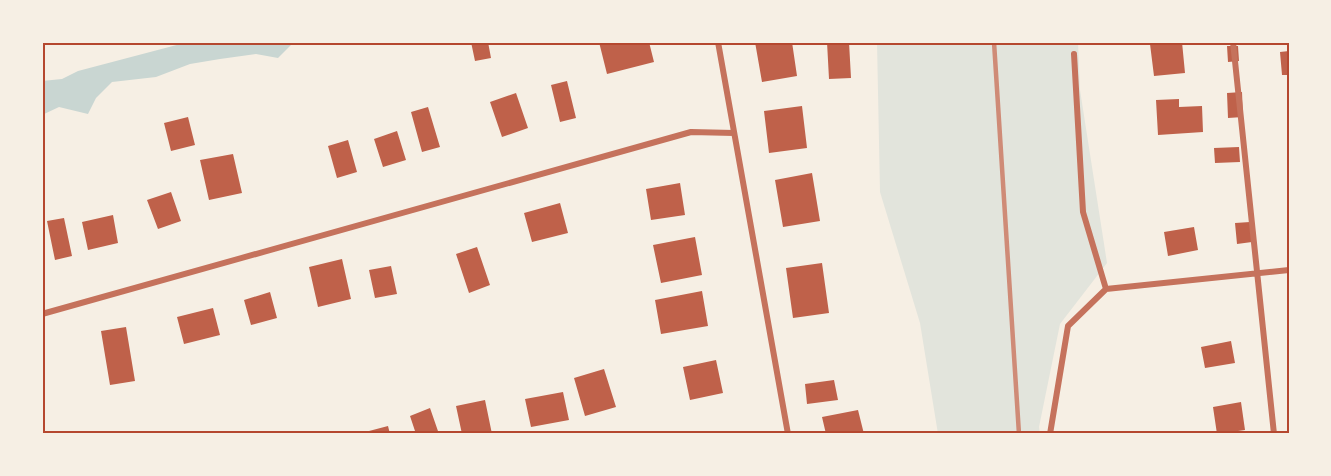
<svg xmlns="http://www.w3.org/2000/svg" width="1331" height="476" font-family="Overpass,sans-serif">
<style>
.green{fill:#e2e4dc}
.water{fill:#c9d6d2}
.building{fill:#bf614a}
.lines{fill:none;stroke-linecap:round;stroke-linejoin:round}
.minor{stroke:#c5725c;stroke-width:6}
.rail{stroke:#cf8b77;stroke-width:4.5}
.neatline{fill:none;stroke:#b5482f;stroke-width:2}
</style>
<rect width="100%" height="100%" fill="#f6efe4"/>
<path class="green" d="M877,42H1078L1080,90L1107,263L1060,324L1039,427L1040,434H938L920,323L880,192Z"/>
<path class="water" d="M188,42H294L278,58L256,54L220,59L190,64L156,77L112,82L96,98L88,114L59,107L42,115V81L62,79L78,71Z"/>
<path class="building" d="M471,42H488L491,58L475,61Z
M599,42H649L654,62L607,74Z
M755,42H792L797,76L762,82Z
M827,42H849L851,78L829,79Z
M1172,42H1182L1185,73L1154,76L1150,44Z
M1227,46H1238L1239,61L1228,62Z
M1289,51V75H1282L1280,52Z
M567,81L576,118L560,122L551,85Z
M1242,92L1243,117L1228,118L1227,93Z
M516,93L528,128L502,137L490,102Z
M1179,99V107L1202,106L1203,132L1158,135L1156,100Z
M802,106L807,148L769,153L764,111Z
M428,107L440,147L422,152L411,112Z
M188,117L195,145L171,151L164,123Z
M397,131L406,160L383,167L374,139Z
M348,140L357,172L337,178L328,146Z
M1239,147L1240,162L1215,163L1214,148Z
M233,154L242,193L209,200L200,160Z
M812,173L820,221L783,227L775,180Z
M680,183L685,215L651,220L646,189Z
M171,192L181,221L158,229L147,200Z
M560,203L568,233L532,242L524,213Z
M113,215L118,243L88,250L82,222Z
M64,218L72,256L55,260L47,221Z
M1250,222L1252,242L1237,244L1235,223Z
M1194,227L1198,250L1168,256L1164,232Z
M695,237L702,275L661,283L653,245Z
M477,247L490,285L469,293L456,254Z
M342,259L351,299L318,307L309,267Z
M822,263L829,313L793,318L786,268Z
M391,266L397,294L375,298L369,270Z
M702,291L708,326L661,334L655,300Z
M270,292L277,318L251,325L244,300Z
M213,308L220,335L184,344L177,317Z
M126,327L135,381L110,385L101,331Z
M1231,341L1235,363L1205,368L1201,347Z
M716,360L723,393L690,400L683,367Z
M604,369L616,407L585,416L574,378Z
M834,380L838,400L807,404L805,384Z
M563,392L569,420L531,427L525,399Z
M485,400L492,434H462L456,406Z
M1241,402L1245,430L1217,434L1213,407Z
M430,408L439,434H416L410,416Z
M858,410L864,434H826L822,417Z
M388,426L390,434H370L369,431Z"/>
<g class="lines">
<path class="minor" d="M718,42L788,434
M1233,42L1274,434
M1074,54L1083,212L1106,289
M1106,289L1289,270
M42,314L691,132L734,133
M1050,434L1068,326L1106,289"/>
<path class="rail" d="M994,42L1019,434"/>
</g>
<rect width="1331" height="476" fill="none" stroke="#f6efe4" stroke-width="87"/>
<rect x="44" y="44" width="1244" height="388" class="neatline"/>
</svg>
